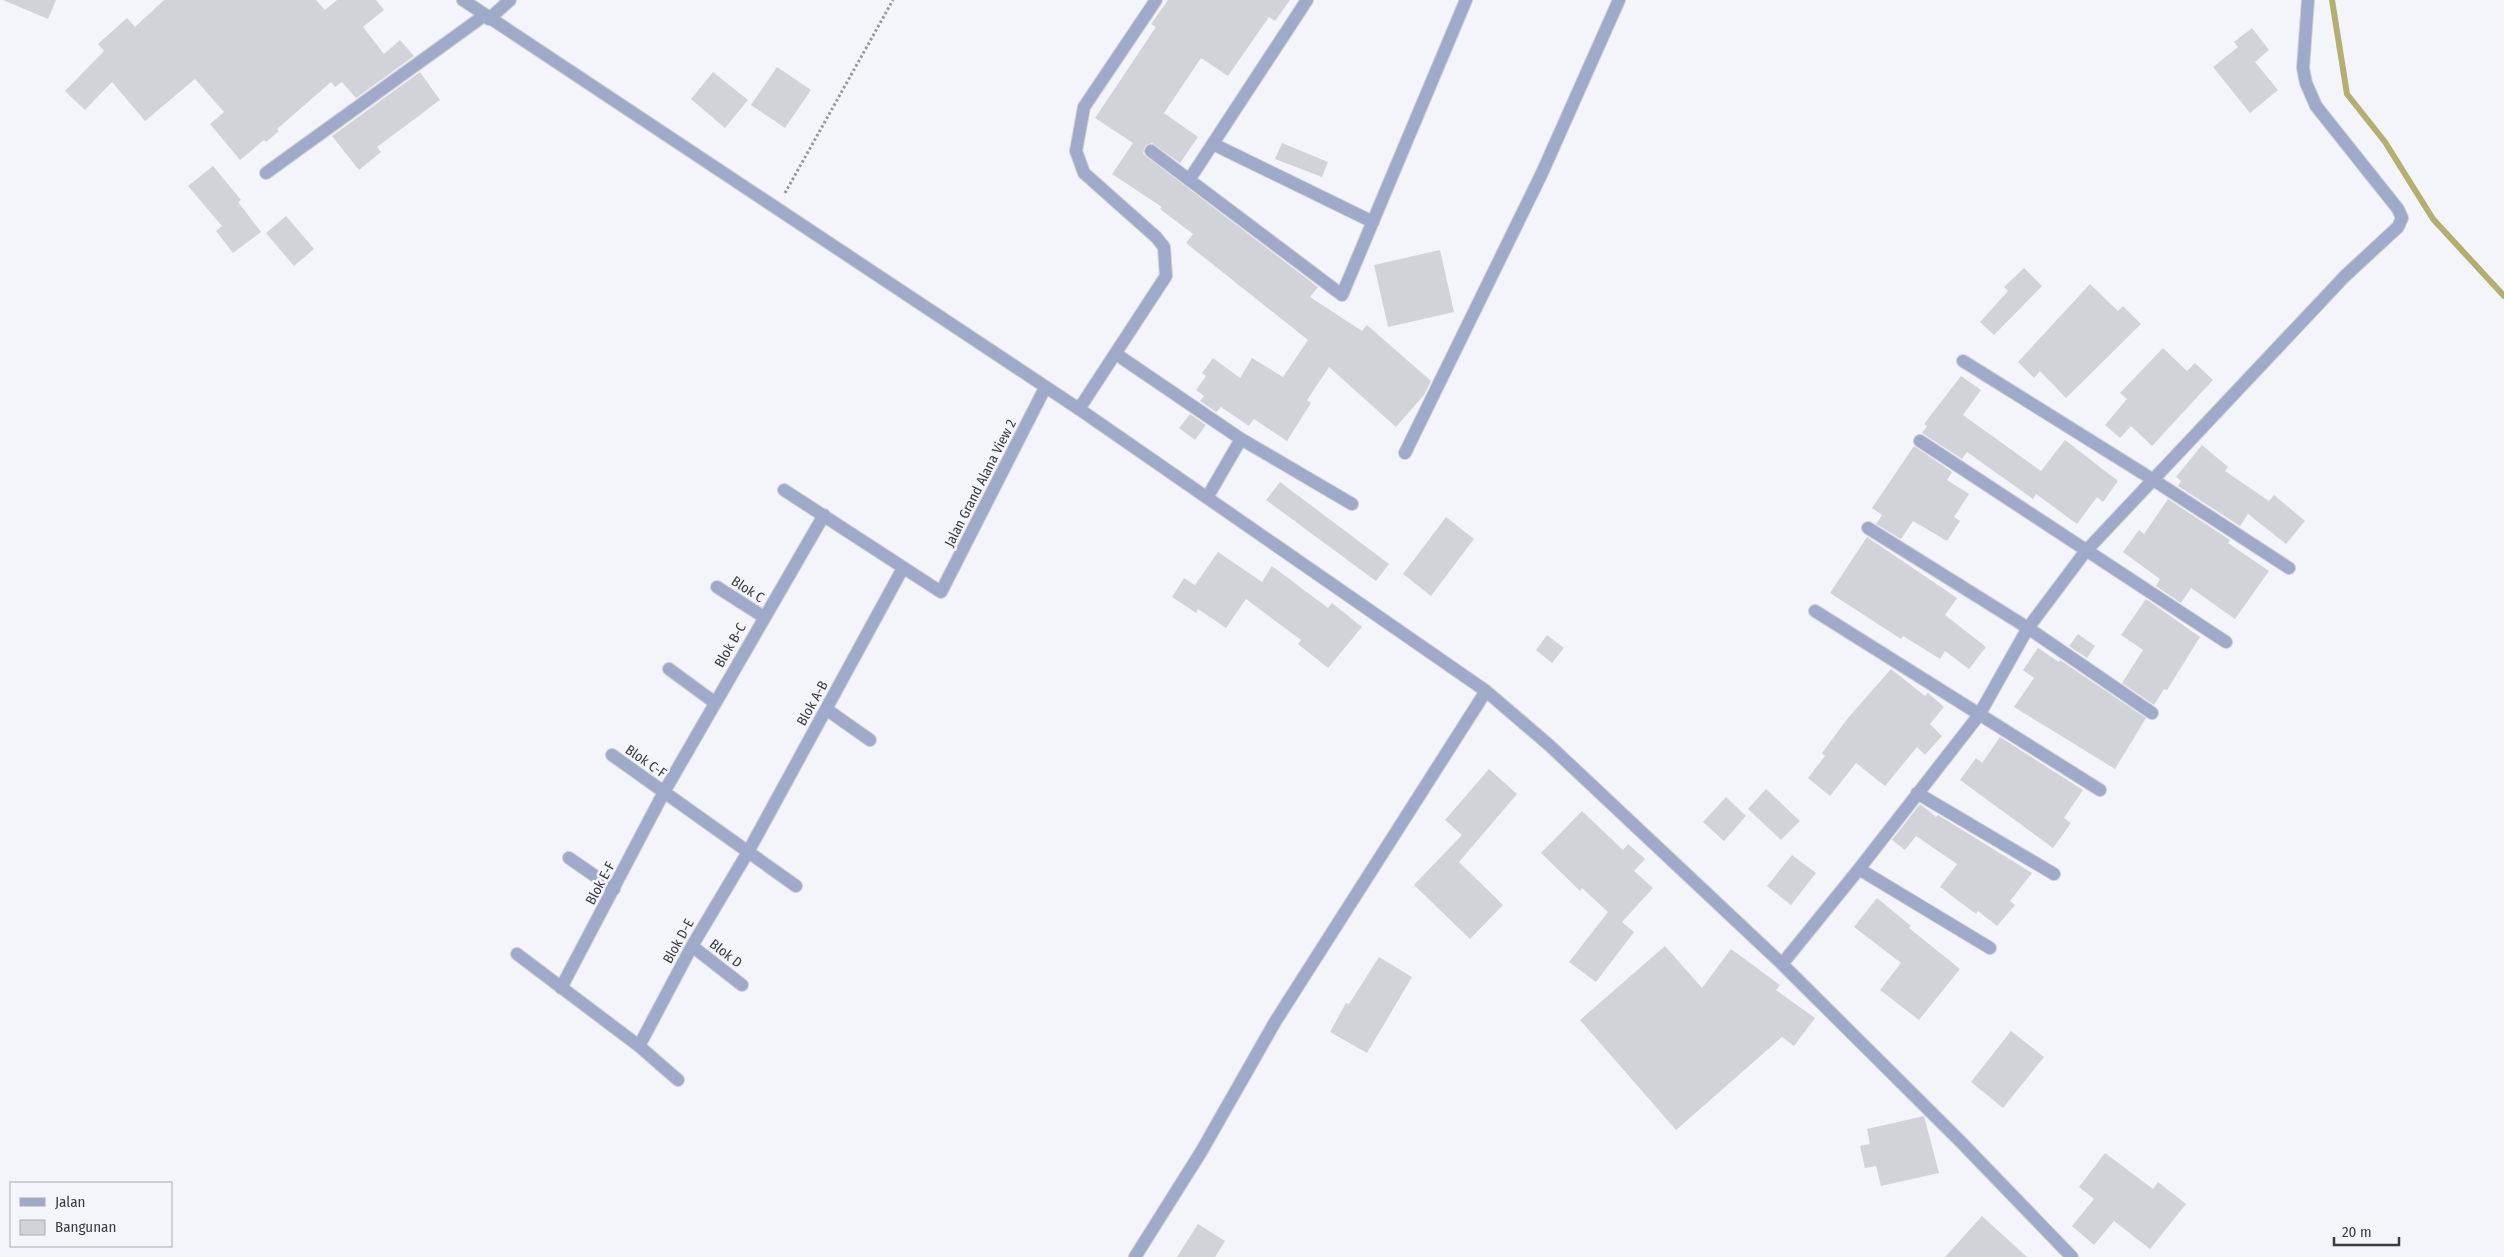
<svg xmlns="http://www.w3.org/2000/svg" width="2504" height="1257" font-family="'Fira Sans Condensed',sans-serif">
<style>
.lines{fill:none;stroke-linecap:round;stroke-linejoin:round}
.stream{stroke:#b4ae72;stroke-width:6}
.building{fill:#d1d3d8}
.lane-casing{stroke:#ced0d4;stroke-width:14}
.street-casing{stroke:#ced0d4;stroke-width:14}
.path{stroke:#98999d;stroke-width:3;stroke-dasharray:2.5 2.5;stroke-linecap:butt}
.lane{stroke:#9faacb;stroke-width:12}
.street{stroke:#9faacb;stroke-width:12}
.labels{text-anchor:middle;stroke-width:5;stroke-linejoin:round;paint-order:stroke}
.street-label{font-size:14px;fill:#3a3b3d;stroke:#f3f5fa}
</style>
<rect width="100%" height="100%" fill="#f3f5fa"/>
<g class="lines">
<path class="stream" d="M2332,0L2347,94L2385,142L2433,219L2504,296"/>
</g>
<path class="building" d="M3,0H56L48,19Z
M164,0H316L325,10L337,0H376L384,10L363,27L384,54L400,40L414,56L356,98L342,82L335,87L331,82L277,129L279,131L266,142L264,140L240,160L210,124L224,112L195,79L145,121L112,82L85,110L65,91L104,51L98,44L127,18L135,27Z
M1168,0H1290L1275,21L1269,17L1228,76L1201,58L1164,113L1198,137L1180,163L1152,143L1145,146L1143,154L1318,287L1310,297L1362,331L1367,325L1431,381L1424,395L1396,427L1329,367L1307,400L1311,403L1287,441L1254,419L1249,426L1221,407L1216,412L1200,401L1204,396L1196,390L1206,376L1202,373L1213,358L1240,378L1252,358L1283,377L1308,340L1186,243L1193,234L1160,209L1162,207L1112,174L1133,143L1095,118L1156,27L1151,24Z
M2252,28L2269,50L2255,62L2278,90L2250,113L2213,67L2238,47L2234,42Z
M777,67L811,90L785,128L751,105Z
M420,72L440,100L377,147L381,152L359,170L332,136Z
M713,72L748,100L725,128L691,99Z
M1282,143L1328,162L1322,177L1275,159Z
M213,166L241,200L238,202L261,232L233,253L216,231L222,226L188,186Z
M286,216L314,249L294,266L266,233Z
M1440,250L1454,312L1388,327L1374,265Z
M2024,268L2042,286L1994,335L1980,322L2008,291L2004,287Z
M2090,284L2118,311L2123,306L2141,324L2066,398L2040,371L2034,378L2018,362Z
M2163,348L2187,371L2195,363L2213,380L2152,446L2131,426L2120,438L2105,425L2127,399L2120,393Z
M1961,376L1981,390L1963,415L2041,471L2065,440L2118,481L2103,502L2097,497L2077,524L2036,494L2033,499L1967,452L1962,459L1922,433L1927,426L1924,424Z
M1190,414L1206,425L1195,440L1179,428Z
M2202,445L2228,467L2225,471L2269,501L2274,495L2305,521L2286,544L2248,514L2240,526L2178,486L2181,481L2176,477Z
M1914,446L1952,472L1947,480L1969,494L1954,517L1960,521L1947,541L1913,521L1901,539L1876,524L1882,515L1872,508Z
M1280,482L1389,564L1376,581L1266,500Z
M2168,499L2230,540L2228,543L2269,571L2235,619L2191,588L2181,603L2156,586L2160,579L2123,552L2139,530L2144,534Z
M1446,517L1474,539L1431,596L1403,574Z
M1867,537L1957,598L1945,615L1986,647L1969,669L1945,651L1940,659L1903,636L1901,639L1830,593Z
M1218,552L1262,582L1272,566L1328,608L1332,603L1362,627L1328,668L1298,644L1301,640L1246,599L1226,628L1198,609L1196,613L1172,597L1184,578L1195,585Z
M2146,599L2200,637L2167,690L2164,689L2154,705L2122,683L2143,650L2121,635Z
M2078,634L2095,646L2087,658L2069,646Z
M1547,635L1564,648L1552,663L1536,650Z
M2038,648L2059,662L2060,660L2146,718L2115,769L2014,707L2034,678L2023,670Z
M1891,669L1925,696L1928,693L1944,707L1930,724L1942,736L1925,755L1917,747L1885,786L1856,763L1830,796L1808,778L1825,756L1822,753L1848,718Z
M2000,737L2083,790L2064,818L2071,823L2053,848L1960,780L1976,758L1982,763Z
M1489,769L1517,794L1459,862L1503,905L1470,939L1414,885L1462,835L1445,820Z
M1766,789L1800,821L1781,840L1748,809Z
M1726,797L1746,816L1724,841L1703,822Z
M1920,804L1936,817L1938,815L2032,873L2010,901L2015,905L1997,926L1978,911L1976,914L1940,887L1957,864L1916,836L1905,850L1892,840Z
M1582,811L1623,850L1628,844L1645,859L1634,871L1653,888L1622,922L1634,932L1596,982L1569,962L1608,912L1582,888L1580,891L1541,853Z
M1792,855L1816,873L1791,905L1767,886Z
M1877,898L1911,926L1909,928L1960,969L1919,1020L1880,990L1901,963L1854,927Z
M1665,946L1702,988L1731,949L1780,985L1776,990L1815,1018L1794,1046L1782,1037L1676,1130L1580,1020Z
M1379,957L1412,977L1367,1053L1330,1032L1346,1003L1349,1004Z
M2011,1031L2044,1057L2003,1108L1971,1082Z
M1924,1116L1939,1173L1881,1186L1876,1166L1865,1168L1860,1146L1870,1144L1867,1129Z
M2105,1153L2153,1189L2158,1182L2186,1204L2150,1249L2114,1221L2094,1245L2072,1226L2094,1199L2079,1187Z
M1982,1216L2027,1257H1945Z
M1198,1224L1225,1241L1215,1257H1177Z"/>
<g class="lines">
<g class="lane-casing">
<path id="lane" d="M1213,144L1373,222
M1151,151L1342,295L1466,0
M1189,180L1307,0
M1116,354L1241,439L1352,504
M1079,409L1166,276L1164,247L1156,237L1084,173L1076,151L1084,107L1156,0
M1405,453L1542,173L1619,0
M1208,496L1241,439"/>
</g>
<g class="street-casing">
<path id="street" d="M463,0L1079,409L1486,691L1549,745L1782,964L1959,1140L2072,1257
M489,19L510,0
M266,173L485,15
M1963,361L2152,479L2289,568
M1920,441L2226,642
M784,490L941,592L1045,388
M1868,528L2028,628L2152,713
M717,587L764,617
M1815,611L2100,790
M669,669L714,702
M826,709L870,740
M612,755L796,886
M1917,793L2054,874
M569,858L614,889
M1859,869L1990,948
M692,946L742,985
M517,954L639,1046L678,1080
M1782,964L1859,869L1979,715L2028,628L2085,552L2345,276L2398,227L2402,218L2398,209L2316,106L2306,83L2303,68L2308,0
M561,988L664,792L824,515
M639,1046L692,946L748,852L903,568
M1135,1257L1201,1152L1275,1022L1486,691"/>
</g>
<path class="path" d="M785,193L893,0"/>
<use href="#lane" class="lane"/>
<use href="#street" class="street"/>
</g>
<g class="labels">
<g class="street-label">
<text transform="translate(980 483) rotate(-63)" y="5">Jalan Grand Alana View 2</text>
<text transform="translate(748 589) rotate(33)" y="5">Blok C</text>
<text transform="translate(730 645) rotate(-60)" y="5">Blok B-C</text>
<text transform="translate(812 703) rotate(-61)" y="5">Blok A-B</text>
<text transform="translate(646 761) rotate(35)" y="5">Blok C-F</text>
<text transform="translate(600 883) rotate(-62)" y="5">Blok E-F</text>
<text transform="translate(678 941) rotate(-61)" y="5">Blok D-E</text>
<text transform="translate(726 953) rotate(38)" y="5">Blok D</text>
</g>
</g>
<rect x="10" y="1182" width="162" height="65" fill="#f3f5fa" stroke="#a9abae"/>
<rect x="20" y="1198" width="25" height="8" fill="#9faacb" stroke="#a9abae"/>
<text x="55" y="1207" font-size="15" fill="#3a3b3d">Jalan</text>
<rect x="20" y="1220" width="25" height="15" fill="#d1d3d8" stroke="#a9abae"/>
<text x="55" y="1232" font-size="15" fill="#3a3b3d">Bangunan</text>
<path d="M2334 1237v8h65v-8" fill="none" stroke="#3a3b3d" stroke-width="2.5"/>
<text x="2342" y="1237" font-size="15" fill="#3a3b3d" stroke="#f3f5fa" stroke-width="4" paint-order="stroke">20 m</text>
</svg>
